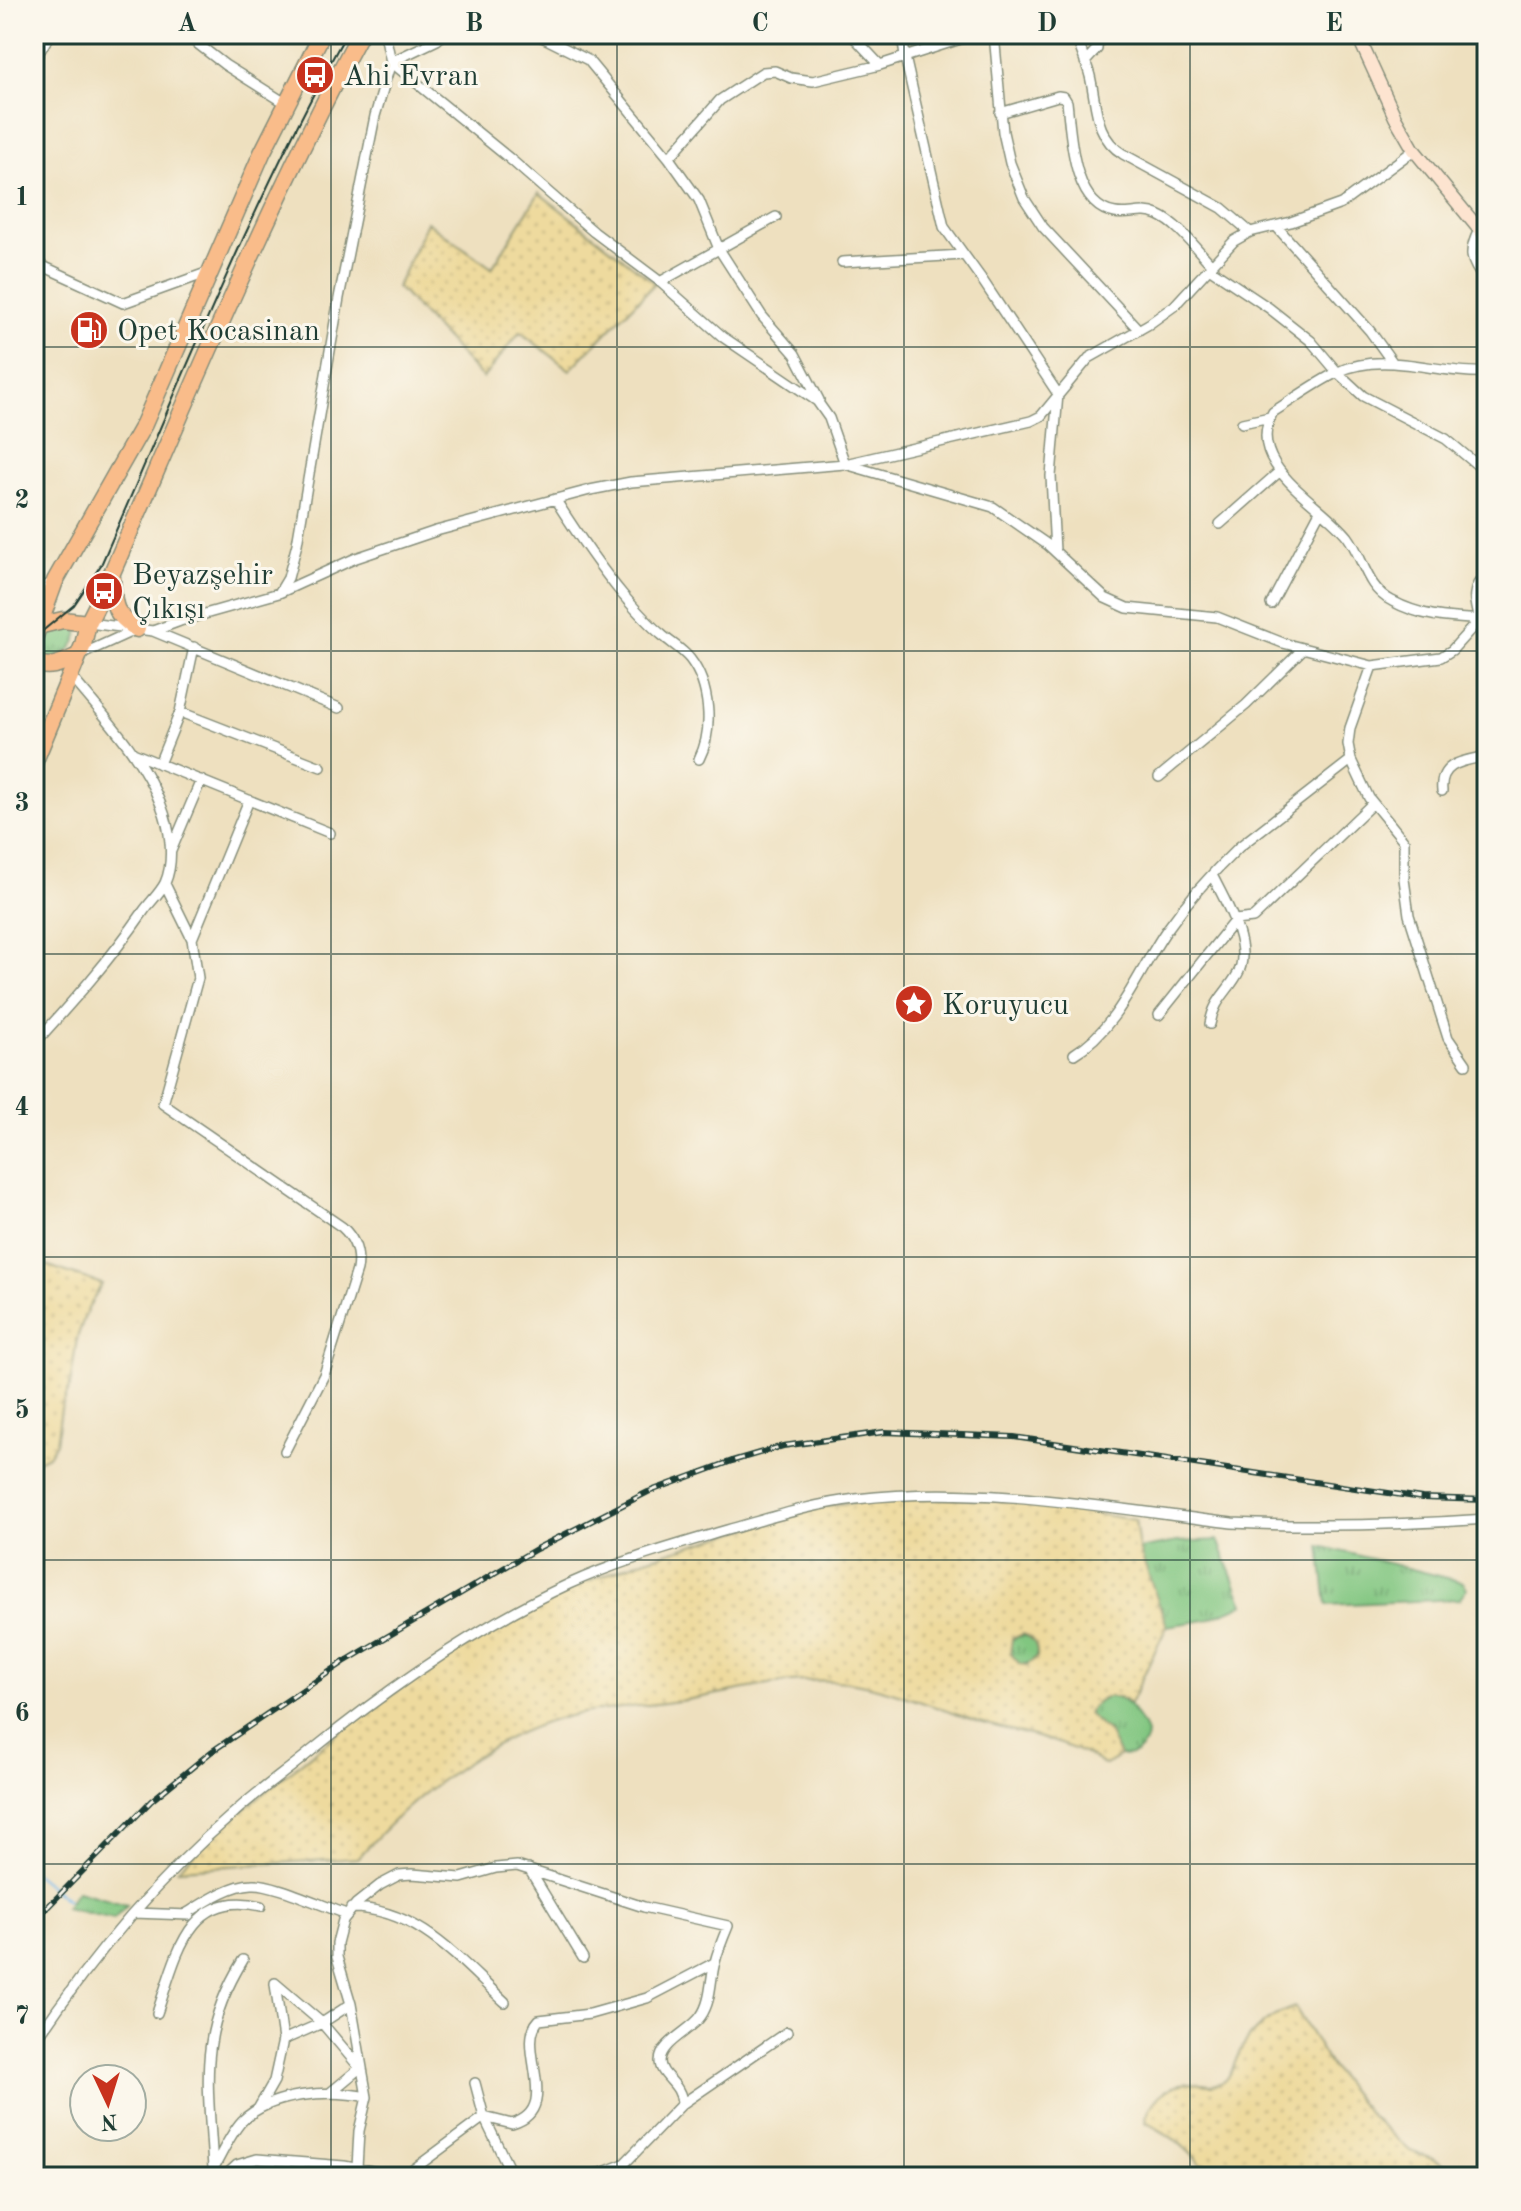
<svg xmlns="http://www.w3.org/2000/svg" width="1521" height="2211" font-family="'Old Standard TT',serif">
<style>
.grass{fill:url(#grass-tufts);stroke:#50825a;stroke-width:2}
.sand{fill:url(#sand-dots);stroke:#868c69;stroke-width:2;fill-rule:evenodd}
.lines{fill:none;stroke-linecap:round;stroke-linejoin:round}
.stream{stroke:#72b9ea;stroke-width:3}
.street-casing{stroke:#868e7a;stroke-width:12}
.secondary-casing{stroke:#868e7a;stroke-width:15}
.highway-casing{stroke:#868e7a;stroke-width:19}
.street{stroke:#fff;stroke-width:9}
.secondary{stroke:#fde4d0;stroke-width:12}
.highway{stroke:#f9bc8a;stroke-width:16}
.tram{stroke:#1f3d34;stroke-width:2}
.rail-casing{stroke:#1f3d34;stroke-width:6}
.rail{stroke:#fbf7ec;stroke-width:3;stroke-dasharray:9;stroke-linecap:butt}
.grid{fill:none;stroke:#1f3d34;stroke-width:2;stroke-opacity:0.55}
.labels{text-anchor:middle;stroke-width:6;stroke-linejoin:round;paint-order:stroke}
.poi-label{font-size:30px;fill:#1f3d34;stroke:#fbf7ec;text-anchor:start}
.neatline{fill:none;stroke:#1f3d34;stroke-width:3}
.grid-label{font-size:26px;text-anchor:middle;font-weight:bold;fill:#1f3d34}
</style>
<defs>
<pattern id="grass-tufts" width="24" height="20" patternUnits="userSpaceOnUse" patternTransform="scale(2)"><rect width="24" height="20" fill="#81c680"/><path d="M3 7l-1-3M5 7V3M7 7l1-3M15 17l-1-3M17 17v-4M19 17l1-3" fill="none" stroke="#69a26a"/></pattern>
<pattern id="sand-dots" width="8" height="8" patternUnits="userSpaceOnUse" patternTransform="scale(2)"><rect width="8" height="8" fill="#eeda9e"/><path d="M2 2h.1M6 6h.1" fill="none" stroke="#ccbc89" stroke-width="1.8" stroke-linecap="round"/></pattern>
</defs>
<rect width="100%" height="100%" fill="#fbf7ec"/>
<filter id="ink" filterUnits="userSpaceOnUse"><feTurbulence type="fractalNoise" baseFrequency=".0125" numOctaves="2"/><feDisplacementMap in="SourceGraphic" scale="16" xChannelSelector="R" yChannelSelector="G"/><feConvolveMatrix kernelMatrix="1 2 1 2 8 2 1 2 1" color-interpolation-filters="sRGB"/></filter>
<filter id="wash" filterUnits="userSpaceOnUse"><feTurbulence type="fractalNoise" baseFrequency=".006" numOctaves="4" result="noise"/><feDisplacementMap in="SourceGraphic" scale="32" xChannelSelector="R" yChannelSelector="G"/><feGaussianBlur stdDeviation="1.8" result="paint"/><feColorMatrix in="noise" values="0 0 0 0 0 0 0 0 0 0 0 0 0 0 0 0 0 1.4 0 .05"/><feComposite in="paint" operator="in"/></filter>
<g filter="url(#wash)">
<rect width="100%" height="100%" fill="#eee0bf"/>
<path class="grass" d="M48,624L79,629C77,650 59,663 38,656C35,644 39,633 48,624Z
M1218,1540L1244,1604L1206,1620L1167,1626L1139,1549L1177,1542Z
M1320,1546L1463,1582L1467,1588L1459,1599L1327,1605Z
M1009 1650a14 14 0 1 1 28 0a14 14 0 1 1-28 0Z
M1107,1697C1130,1696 1136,1715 1147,1734C1146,1749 1136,1756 1120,1756L1108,1732L1088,1714L1093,1705Z
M77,1891L127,1905L114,1919L65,1908Z"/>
<path class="sand" d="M539,193L655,283L570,370L520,332L483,378L397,287L427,222L492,268Z
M34,1261L102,1284L87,1310L77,1338L70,1386L61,1409L56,1443L48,1456L34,1463Z
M932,1497L1023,1502L1135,1520L1139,1549L1167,1626L1130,1704C1114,1692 1096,1695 1088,1714L1108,1732L1120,1756L1105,1765C1067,1740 1023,1735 980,1722C936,1709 893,1688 847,1682C795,1676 748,1689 697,1698C660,1705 621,1707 583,1713C498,1728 413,1795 358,1858L178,1869L228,1822L344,1728L424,1672L565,1590L646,1559L806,1511L836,1504ZM1023,1634C1033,1637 1038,1646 1037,1657L1027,1665L1020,1664L1010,1653L1012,1639Z
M1295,2007L1331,2067L1369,2114L1410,2151L1435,2160L1464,2177H1210C1194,2152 1172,2135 1145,2122C1150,2101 1166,2084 1189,2083C1204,2083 1212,2089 1226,2080C1233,2071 1235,2061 1240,2051C1252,2029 1272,2015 1295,2007Z"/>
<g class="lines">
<path class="stream" d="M34,1873L67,1900"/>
</g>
</g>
<g filter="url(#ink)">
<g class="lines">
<g class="street-casing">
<path id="street" d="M185,34L225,65L287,104
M536,34L588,60L669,158L699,200L719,249L762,316L795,354L819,400
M851,34L880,65
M902,34L905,57L944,227L983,281L1058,394L1051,476L1055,551
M994,34L1003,132L1010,163L1024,198L1043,227L1139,330
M1076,34C1079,48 1086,61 1090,76C1097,105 1094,136 1123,154L1222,208L1250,232
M34,61L50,34
M391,62L509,158L594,232L658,280L723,337L817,401L829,418L845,464L993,507L1048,545L1105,598L1127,608L1217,617L1283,643L1372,666L1441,657L1452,650L1479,620C1474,602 1470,587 1487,574
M391,62L437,40L444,34
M1085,62L1097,49L1098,34
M1000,113L1058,96L1064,97L1067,102C1071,135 1072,206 1115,213C1130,216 1142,208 1158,215C1179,224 1196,249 1212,265
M669,158L720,100L763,72L775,71L791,78L813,81L880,65L976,34
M1276,226L1370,331L1393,363
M1479,230C1466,256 1472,261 1487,284
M34,262L123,303L209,272
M842,262L963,255
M1209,268L1269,308L1311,341L1338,373L1363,396L1446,439L1487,473
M660,282L776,217
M34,284L41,266
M1487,372C1438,375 1385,350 1338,372C1315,383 1294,399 1273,412C1242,465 1322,503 1348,537C1364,559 1366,588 1392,601C1423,618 1453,618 1487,620
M1242,423L1270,417
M555,499C576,532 598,565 623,595C635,609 647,623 662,635C671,643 682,649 690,659C710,685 714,730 699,759
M1220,524L1279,472
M34,593L55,581
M279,593L288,578L297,544L339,298L375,116L391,62L385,34
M1271,604L1320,511
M88,623L153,631L339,708
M153,631L180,621L279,593L356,558L436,531L590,490L631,482L845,464L1031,421L1041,416L1089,358L1149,324L1174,306L1234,241L1250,232L1291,222L1341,204L1414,150
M78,656L137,629
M1372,666L1350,728L1348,744L1351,760L1369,798L1404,841V879L1409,915L1448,1038L1466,1064
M180,712L194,647
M133,753L330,833
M159,764L180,712L321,767
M1159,777L1246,705L1303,649
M1442,791C1439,762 1464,761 1487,756
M171,851L201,780
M165,884L192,939L198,978L163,1104L342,1227C355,1239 360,1253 357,1270L324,1375L285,1451
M192,939L249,800
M1159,1015L1235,920L1253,918L1373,803
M1210,1024C1214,1000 1226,994 1237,975C1254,948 1224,899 1212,875
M34,1044C73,1001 110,960 143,912C150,902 160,893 165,883C175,860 170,827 161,805C142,755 103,715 70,675
M1074,1054C1118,1028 1138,972 1166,931C1187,901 1212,873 1239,847L1351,760
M529,1869L583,1958
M351,1908C418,1908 460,1961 505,2002
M134,1913L189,1915
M184,1915C204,1903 229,1885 252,1884C272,1882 324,1907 347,1914
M275,1983L322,2023L360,2068L331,2092
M275,1984L283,2040
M157,2013C176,1959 187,1888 261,1906
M34,2043C91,1958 157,1879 235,1812C259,1790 286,1772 311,1751C390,1687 476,1627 569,1584C619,1561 674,1546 727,1530C770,1518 812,1504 856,1499C981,1484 1108,1508 1232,1523C1317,1527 1402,1525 1487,1519
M475,2083L484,2117L513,2177
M258,2109L274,2081L283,2040L322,2023L351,2004
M484,2117L512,2124C564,2109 514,2046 539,2020L590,2014L647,1998L714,1963
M357,2168L359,2131L367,2097L351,2004L337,1957V1943L343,1920L356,1904L380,1885L399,1875L412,1874L461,1878L496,1868L517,1866L644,1907L728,1926C723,1938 718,1950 715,1962C710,1979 712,2000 701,2016C692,2030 661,2042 660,2061C660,2077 682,2083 682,2104
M213,2169C222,2154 230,2134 242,2121C270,2093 330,2089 367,2097
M210,2177L213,2169C209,2086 196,2036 243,1960
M224,2177L237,2165L257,2159L344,2166L405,2177
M403,2177L484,2117
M573,2177L601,2173L624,2164L682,2104L787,2032"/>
</g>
<g class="secondary-casing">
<path id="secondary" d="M1357,34L1395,117L1414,150L1487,239"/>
</g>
<g class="highway-casing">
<path id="highway" d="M112,577C114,607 112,612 137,629
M38,626L63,620L88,623
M34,639L55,581L144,424L262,153L322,34
M34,662C49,671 64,662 78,656
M34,763L83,645L88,623L104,591C186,404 263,215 360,34"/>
</g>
<use href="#street" class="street"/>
<use href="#secondary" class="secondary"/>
<use href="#highway" class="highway"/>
<path class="tram" d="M34,638L74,605L101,565C179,387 251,204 346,34"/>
<g class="rail-casing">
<path id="rail" d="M34,1921L151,1801L211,1752L344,1662L536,1549L648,1492L732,1461L783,1446L884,1432L1014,1437L1422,1498L1487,1500"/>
</g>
<use href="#rail" class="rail"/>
</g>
</g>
<path class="grid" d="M331,34V2177M617,34V2177M904,34V2177M1190,34V2177M34,347H1487M34,651H1487M34,954H1487M34,1257H1487M34,1560H1487M34,1864H1487"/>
<defs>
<g id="bus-disc" transform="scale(2)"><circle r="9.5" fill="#c8321e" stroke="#fbf7ec"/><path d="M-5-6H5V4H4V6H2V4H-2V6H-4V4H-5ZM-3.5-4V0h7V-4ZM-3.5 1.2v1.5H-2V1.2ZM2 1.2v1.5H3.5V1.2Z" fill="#fff"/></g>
<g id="fuel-disc" transform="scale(2)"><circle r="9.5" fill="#c8321e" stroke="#fbf7ec"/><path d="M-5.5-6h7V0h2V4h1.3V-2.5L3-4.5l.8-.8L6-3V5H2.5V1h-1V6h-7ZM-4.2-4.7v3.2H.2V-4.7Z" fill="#fff"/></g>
<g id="sight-disc" transform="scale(2)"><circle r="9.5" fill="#c8321e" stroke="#fbf7ec"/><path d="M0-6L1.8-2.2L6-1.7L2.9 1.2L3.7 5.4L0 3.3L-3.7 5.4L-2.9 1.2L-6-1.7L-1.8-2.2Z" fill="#fff"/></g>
</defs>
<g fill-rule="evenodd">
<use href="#bus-disc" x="315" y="75"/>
<use href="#fuel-disc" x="89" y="330"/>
<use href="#bus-disc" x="104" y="591"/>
<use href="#sight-disc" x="914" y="1004"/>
</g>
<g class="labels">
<g class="poi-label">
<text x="343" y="85">Ahi Evran</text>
<text x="117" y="340">Opet Kocasinan</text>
<text x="132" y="584">Beyazşehir<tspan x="132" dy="34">Çıkışı</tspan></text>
<text x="942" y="1014">Koruyucu</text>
</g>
</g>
<rect width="1521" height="2211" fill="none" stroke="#fbf7ec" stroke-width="88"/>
<g transform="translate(108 2103) rotate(176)"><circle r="38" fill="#fbf7ec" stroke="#a3ada2" stroke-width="2"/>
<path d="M0-6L14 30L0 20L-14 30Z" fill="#c8321e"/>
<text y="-12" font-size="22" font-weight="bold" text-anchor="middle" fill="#1f3d34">N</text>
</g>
<rect x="44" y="44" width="1433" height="2123" class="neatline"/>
<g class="grid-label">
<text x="187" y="31">A</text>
<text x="474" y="31">B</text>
<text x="760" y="31">C</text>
<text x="1047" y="31">D</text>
<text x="1334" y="31">E</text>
<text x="22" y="205">1</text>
<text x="22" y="508">2</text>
<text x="22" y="811">3</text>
<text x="22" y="1115">4</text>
<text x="22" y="1418">5</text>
<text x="22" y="1721">6</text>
<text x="22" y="2024">7</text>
</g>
</svg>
